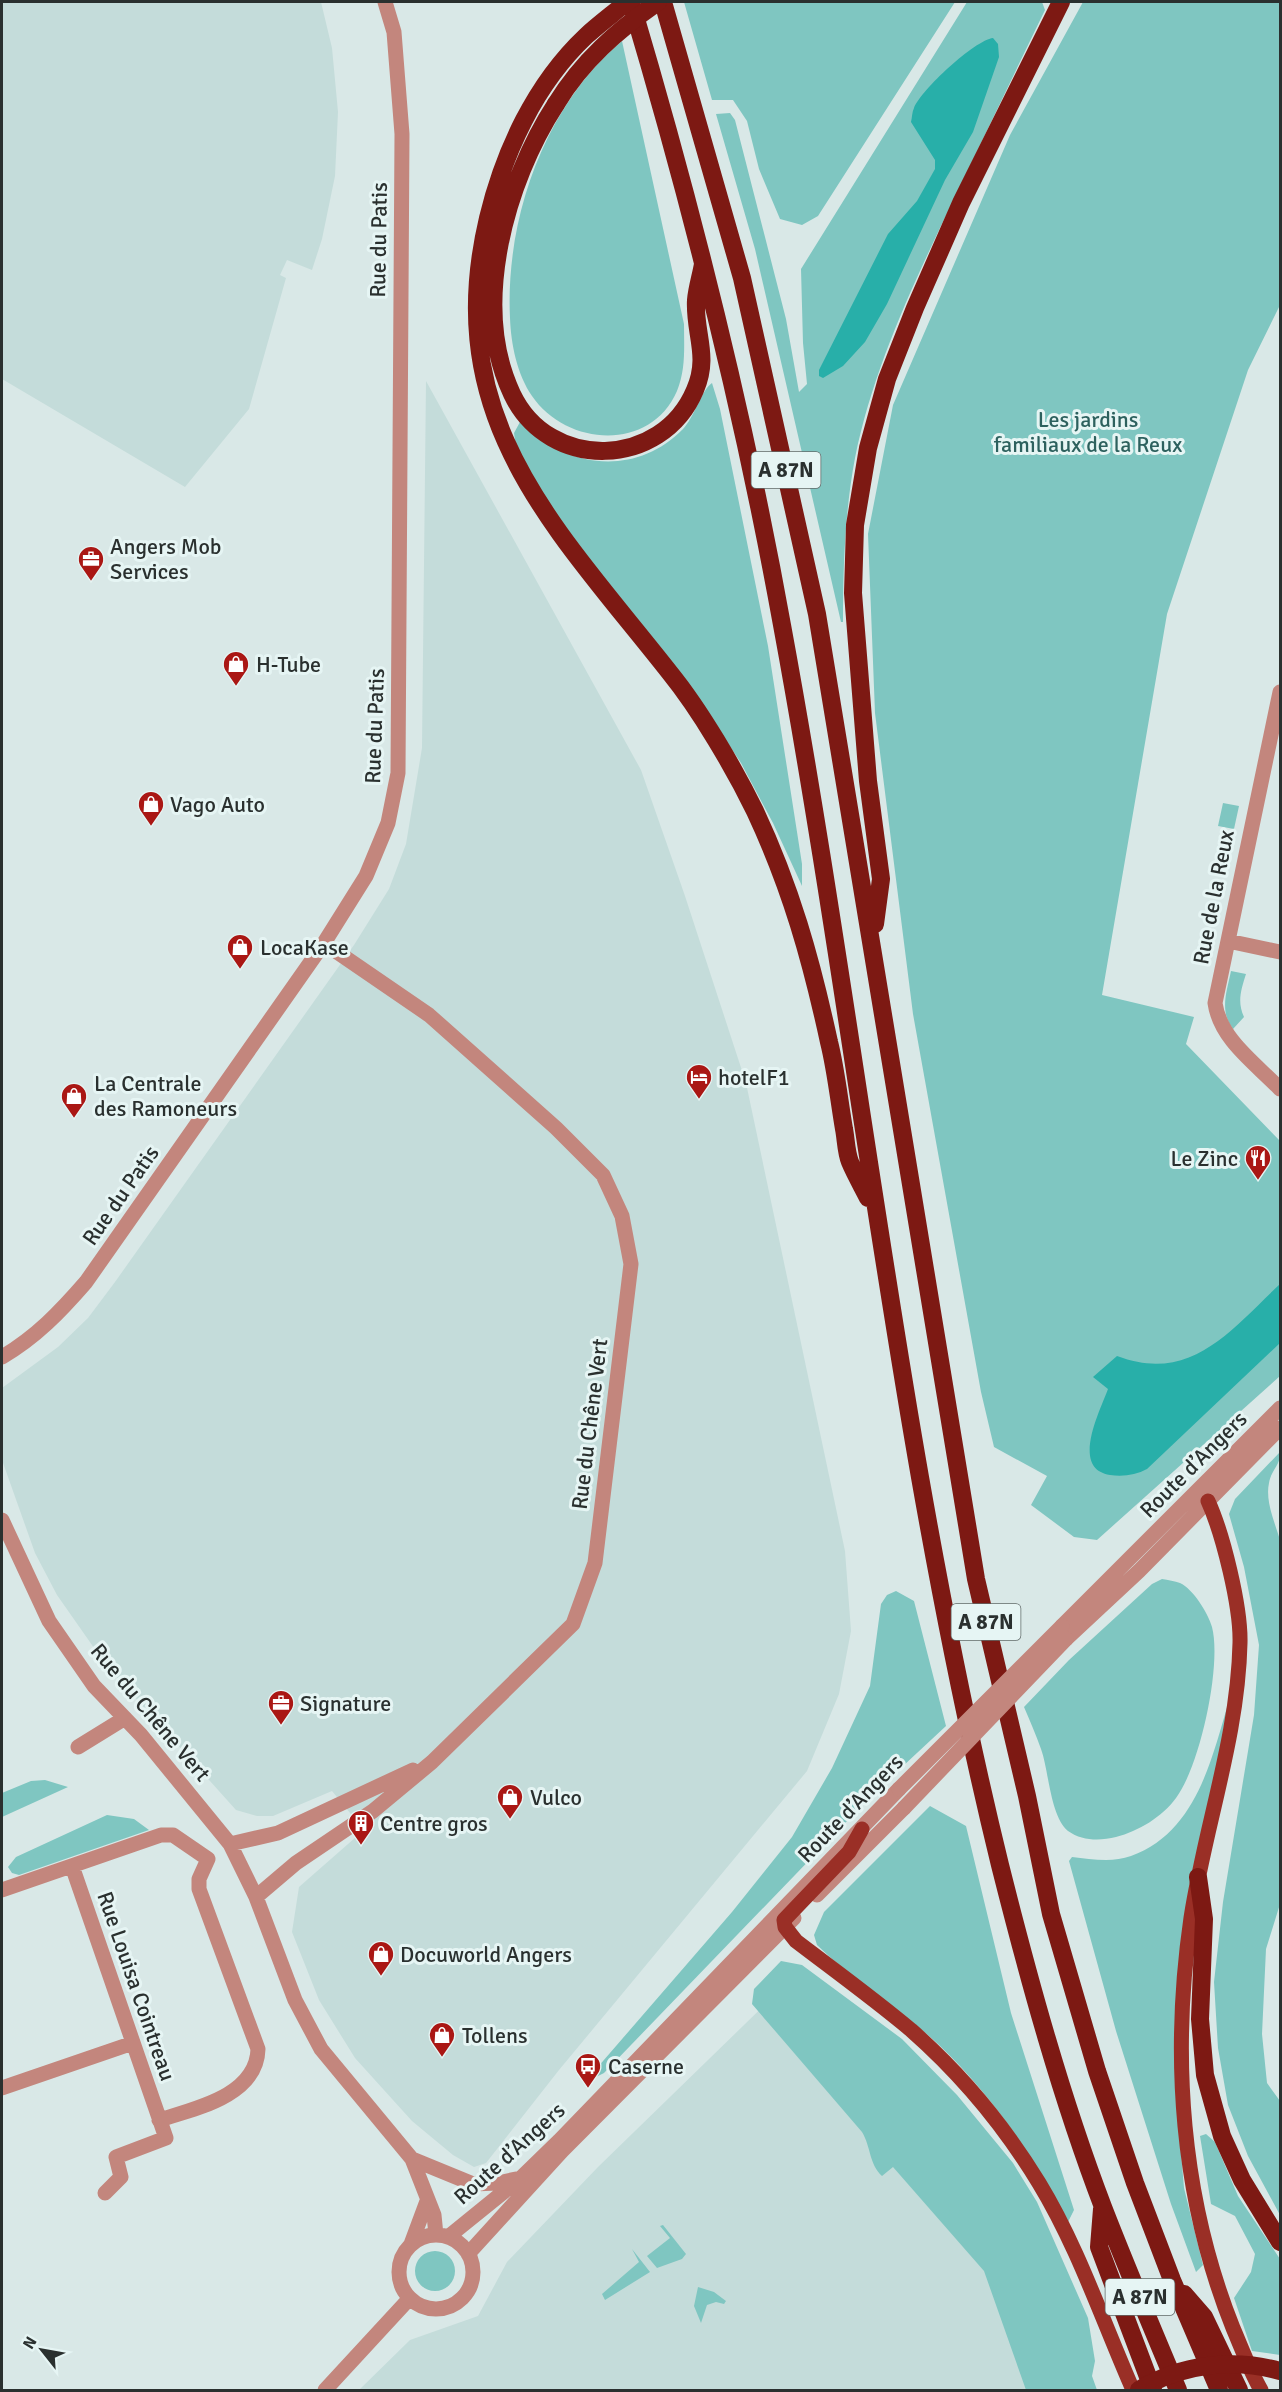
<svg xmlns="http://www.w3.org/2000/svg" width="1282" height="2392" font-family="Signika,sans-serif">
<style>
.built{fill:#c4dcda}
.green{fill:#7fc6c1}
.water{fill:#28afa9}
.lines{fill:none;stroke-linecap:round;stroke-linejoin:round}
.minor{stroke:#c3867d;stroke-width:15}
.major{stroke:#9a2f26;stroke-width:15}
.highway{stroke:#7d1913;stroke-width:18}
.minor-bridge{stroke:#c3867d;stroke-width:15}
.highway-bridge{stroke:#7d1913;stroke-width:18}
.labels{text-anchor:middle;stroke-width:6;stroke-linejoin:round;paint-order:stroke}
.shield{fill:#e6f5f4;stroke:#626b6a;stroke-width:1.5}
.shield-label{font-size:21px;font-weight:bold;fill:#2a302f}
.street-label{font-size:22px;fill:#2a302f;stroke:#e6f5f4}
.park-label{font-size:22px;fill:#2d615e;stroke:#e6f5f4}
.poi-label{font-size:22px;fill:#2a302f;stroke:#e6f5f4;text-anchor:start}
</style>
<rect width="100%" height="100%" fill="#d9e8e7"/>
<path class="built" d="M2,2H321L332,48L338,112L335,176L322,239L312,270L287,260L280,275L286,278L249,409L185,487L2,379Z
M426,381L641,770L685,896L746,1083L845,1551L851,1631L839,1694L807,1771L559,2070L486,2163L474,2167L453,2155L412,2121L355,2058L319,2000L292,1932L299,1887L364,1830L332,1791L273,1816H257L236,1810L106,1665L57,1595L35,1553L2,1460V1388L58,1347L88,1318L115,1282L354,945L389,889L406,844L422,748Z
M781,1989L944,2144L1032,2390H359L410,2340L478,2316L507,2262L598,2167Z"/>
<path class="green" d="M684,2H955L818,216L802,225L780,219L759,169L747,121L733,100H712Z
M967,2H1042L1045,10C1014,74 983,139 952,203C913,284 873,369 855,458C845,511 843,567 843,622H841L755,249L716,114L730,113L735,120L786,319L799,392L807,384L803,343L801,269Z
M1083,2H1280V305L1248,370L1167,614L1102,995L1194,1017L1186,1044L1280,1141V1376L1097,1540L1074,1537L1031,1505L1047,1476L994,1447L981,1392L913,1014L875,713L868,534L893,405L1010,135Z
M622,41L684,324C684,347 686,369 677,391C650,453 566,446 532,396C517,374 511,344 510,318C505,219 545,105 622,41Z
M712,383L720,409L768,646L802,864V886L773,823L741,763L683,676L562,527L516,447L514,433L520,422C565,468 635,478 683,429C694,418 702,389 712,383Z
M1223,803L1239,806L1234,829L1218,826Z
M1231,971L1246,974C1241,990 1237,1002 1244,1017L1233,1029C1219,1011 1227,991 1231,971Z
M1280,1452C1281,1465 1271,1470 1269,1483C1265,1501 1275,1523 1280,1540V1904L1266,1949L1262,2034L1267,2083L1280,2101V2215L1248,2156L1228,2105L1218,2048L1214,1982L1223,1902L1254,1715L1259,1645L1244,1567L1229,1514L1235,1499Z
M1162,1579C1168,1580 1175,1581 1180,1583C1193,1589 1208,1613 1212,1627C1222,1665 1200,1766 1176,1798C1162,1817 1139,1831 1116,1837C1100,1841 1082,1841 1068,1831C1050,1816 1049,1771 1041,1749C1036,1735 1030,1721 1024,1707L1069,1660L1152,1584Z
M896,1591L914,1601L946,1726L874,1793L604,2073L584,2083L732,1912L792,1837L832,1768L870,1686L881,1604L887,1595Z
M1228,1704L1175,2081L1184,2188L1203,2265L1196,2272L1171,2204L1116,2031L1069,1861L1072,1857C1091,1859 1112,1863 1131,1856C1195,1833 1211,1762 1228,1704Z
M45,1780L68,1787L2,1817V1793L31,1781Z
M930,1806L966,1826L1011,2013L1074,2210L1068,2222C1034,2157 991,2094 938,2044C900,2009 854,1981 817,1945L814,1935L824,1912Z
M107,1815L134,1819L149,1830L19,1875L12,1873L8,1867L16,1857Z
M781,1961L802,1965L902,2039L957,2095L1013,2163L1037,2202L1088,2318L1095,2361L1092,2376L1097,2390H1026L984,2271L893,2167L882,2176C869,2164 871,2147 862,2132L752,2004L754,1989Z
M1206,2134L1215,2142L1238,2196L1280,2259V2355L1252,2351L1234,2298L1251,2272L1255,2254L1235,2216L1211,2204L1200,2136Z
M663,2225L686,2254L682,2259L657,2268L647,2256L670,2238L660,2226Z
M632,2249L650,2272L605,2300L602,2294L639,2262Z
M415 2271a20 20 0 1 1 40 0a20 20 0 1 1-40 0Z
M698,2287L714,2292L726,2301L724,2304L716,2302L707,2305L701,2323L694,2306Z"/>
<path class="water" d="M993,38L998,44L999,57L973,132L945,180L887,304L865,342L843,366L823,378L819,376V370L888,234L917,201L935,169V160L911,122C912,118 912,112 914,108C921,90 975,40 993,38Z
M1280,1284V1343L1147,1469C1136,1475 1123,1477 1110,1475C1070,1469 1100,1411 1108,1389L1093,1377L1117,1356C1191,1384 1231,1330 1280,1284Z"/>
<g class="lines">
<path class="minor" d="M1280,692L1215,1003C1220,1039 1255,1063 1280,1089
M1228,941L1280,952
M2,1357C36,1337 60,1312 86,1282L324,943L366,876L388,823L398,773L402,134L394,32L385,2
M2,1520L49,1621L94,1686L141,1735L230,1844L256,1897L295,2000L321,2049L412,2159L434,2215L436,2235
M1062,1626L1280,1408
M1066,1639L1139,1571L1280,1428
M78,1747L125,1718
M230,1844L278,1833L413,1770
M72,1866L166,2138L116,2157L121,2177L105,2193
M2,1890L161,1835H173L208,1859L199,1879V1889L258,2049C257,2096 194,2109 159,2120
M817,1895L904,1808
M256,1897L296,1863L373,1811L432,1762L573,1624L595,1563L631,1264L622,1216L603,1175L556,1128L429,1015L324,943
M2,2088L133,2043
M412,2159L473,2184L498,2183L516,2179
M399 2272a37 37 0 1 1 74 0a37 37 0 1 1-74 0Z
M448,2237L522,2177L559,2141L899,1789
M411,2244L427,2201
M468,2254L562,2151L794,1918
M325,2390L409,2299"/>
<path class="major" d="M1208,1501C1223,1534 1241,1607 1240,1643C1238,1737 1205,1826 1191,1918C1171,2056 1181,2198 1233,2328C1242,2349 1250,2371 1261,2390
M862,1829L849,1852L784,1920L785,1927L796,1941C834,1970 874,1999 911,2030C961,2074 1005,2127 1039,2183C1078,2247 1103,2322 1133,2390"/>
<path class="highway" d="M627,2C614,13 599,24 586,36C535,84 504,152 488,218C440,420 556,528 670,673C700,710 734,768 755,811C791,888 811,959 829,1042C836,1070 839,1100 844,1129C846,1139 846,1152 850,1162C855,1174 862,1186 868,1198
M631,2C692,207 744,414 782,625C858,1037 900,1457 1000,1865C1029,1980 1061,2097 1103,2207C1127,2269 1153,2330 1178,2390
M663,2L742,278L817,614L976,1579L1027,1796L1051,1914L1097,2071L1135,2183L1172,2280L1219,2390
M556,104C506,181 470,305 512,394C549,472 662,469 695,390C710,356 694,333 696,300C697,288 701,276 703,264
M875,924L881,879L868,781L853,593L855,525L868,448L887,379L915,308L961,203L1061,2
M1198,1877L1204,1919L1200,2019L1205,2075L1222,2136L1242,2180L1280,2242
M1102,2209L1099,2247L1153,2390
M1184,2294L1204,2317L1239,2390"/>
<path class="minor-bridge" d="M899,1789L1062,1626
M904,1808L1066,1639"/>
<path class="highway-bridge" d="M556,104C582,61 618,30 658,2
M1139,2390C1181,2364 1233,2358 1280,2371"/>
</g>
<defs>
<g id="office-pin" transform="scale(1.35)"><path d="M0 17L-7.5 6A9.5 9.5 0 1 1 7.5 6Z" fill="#aa1714" stroke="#e6f5f4"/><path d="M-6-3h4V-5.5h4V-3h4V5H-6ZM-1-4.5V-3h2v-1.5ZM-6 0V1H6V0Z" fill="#fff"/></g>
<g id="shop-pin" transform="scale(1.35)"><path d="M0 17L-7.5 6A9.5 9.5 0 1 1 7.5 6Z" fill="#aa1714" stroke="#e6f5f4"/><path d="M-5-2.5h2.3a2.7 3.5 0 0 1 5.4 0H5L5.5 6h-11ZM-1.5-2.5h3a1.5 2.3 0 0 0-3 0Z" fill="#fff"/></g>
<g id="hotel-pin" transform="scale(1.35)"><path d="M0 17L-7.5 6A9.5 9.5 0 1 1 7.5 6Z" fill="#aa1714" stroke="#e6f5f4"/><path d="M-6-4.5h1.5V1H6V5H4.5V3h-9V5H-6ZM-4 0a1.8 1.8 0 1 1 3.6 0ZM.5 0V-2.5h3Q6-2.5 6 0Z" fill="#fff"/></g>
<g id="restaurant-pin" transform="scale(1.35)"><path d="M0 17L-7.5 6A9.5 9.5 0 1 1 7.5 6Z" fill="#aa1714" stroke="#e6f5f4"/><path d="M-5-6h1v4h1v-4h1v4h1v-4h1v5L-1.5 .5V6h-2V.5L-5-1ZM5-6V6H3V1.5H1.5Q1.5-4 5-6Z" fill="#fff"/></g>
<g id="building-pin" transform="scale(1.35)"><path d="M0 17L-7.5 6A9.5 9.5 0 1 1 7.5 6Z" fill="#aa1714" stroke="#e6f5f4"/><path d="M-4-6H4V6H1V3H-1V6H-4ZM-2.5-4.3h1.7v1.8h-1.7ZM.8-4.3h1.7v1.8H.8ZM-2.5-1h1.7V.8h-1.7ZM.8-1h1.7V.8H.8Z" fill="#fff"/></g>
<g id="bus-pin" transform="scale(1.35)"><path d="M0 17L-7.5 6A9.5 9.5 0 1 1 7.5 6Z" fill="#aa1714" stroke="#e6f5f4"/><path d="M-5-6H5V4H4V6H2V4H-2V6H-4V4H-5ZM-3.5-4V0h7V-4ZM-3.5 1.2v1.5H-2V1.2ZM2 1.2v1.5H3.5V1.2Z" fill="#fff"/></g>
</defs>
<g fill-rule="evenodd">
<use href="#office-pin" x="91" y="559"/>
<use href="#shop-pin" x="236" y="664"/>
<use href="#shop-pin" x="151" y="804"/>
<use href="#shop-pin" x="240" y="947"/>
<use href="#hotel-pin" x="699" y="1077"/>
<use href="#shop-pin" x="74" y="1096"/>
<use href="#restaurant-pin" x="1258" y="1158"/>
<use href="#office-pin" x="281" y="1703"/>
<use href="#shop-pin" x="510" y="1797"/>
<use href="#building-pin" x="361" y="1823"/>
<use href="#shop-pin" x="381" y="1954"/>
<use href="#shop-pin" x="442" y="2035"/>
<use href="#bus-pin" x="588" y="2066"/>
</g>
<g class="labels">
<g class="shield">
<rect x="751.5" y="452" width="69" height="36" rx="4.5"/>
<rect x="951.5" y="1604" width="69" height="36" rx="4.5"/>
<rect x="1105.5" y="2279" width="69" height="36" rx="4.5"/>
</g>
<g class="shield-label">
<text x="786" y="477">A 87N</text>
<text x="986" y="1629">A 87N</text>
<text x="1140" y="2304">A 87N</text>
</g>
<g class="street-label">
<text transform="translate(378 240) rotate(-89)" y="8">Rue du Patis</text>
<text transform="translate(374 726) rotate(-88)" y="8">Rue du Patis</text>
<text transform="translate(1213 897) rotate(-79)" y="8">Rue de la Reux</text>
<text transform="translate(120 1195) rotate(-55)" y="8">Rue du Patis</text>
<text transform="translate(589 1424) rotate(-83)" y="8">Rue du Chêne Vert</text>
<text transform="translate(1193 1464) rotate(-45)" y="8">Route d’Angers</text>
<text transform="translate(151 1712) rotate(50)" y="8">Rue du Chêne Vert</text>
<text transform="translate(850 1808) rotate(-46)" y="8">Route d’Angers</text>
<text transform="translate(137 1986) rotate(71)" y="8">Rue Louisa Cointreau</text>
<text transform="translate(509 2153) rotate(-42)" y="8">Route d’Angers</text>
</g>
<g class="park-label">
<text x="1088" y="427">Les jardins<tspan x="1088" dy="25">familiaux de la Reux</tspan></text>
</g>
<g class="poi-label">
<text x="110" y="554">Angers Mob<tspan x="110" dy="25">Services</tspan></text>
<text x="256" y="672">H-Tube</text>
<text x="170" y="812">Vago Auto</text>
<text x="260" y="955">LocaKase</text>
<text x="718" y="1085">hotelF1</text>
<text x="94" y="1091">La Centrale<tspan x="94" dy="25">des Ramoneurs</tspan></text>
<text x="1238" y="1166" text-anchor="end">Le Zinc</text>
<text x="300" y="1711">Signature</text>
<text x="530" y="1805">Vulco</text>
<text x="380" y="1831">Centre gros</text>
<text x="400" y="1962">Docuworld Angers</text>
<text x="462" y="2043">Tollens</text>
<text x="608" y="2074">Caserne</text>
</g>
</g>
<rect width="1282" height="2392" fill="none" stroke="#2a302f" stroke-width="6"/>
<g transform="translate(42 2350) rotate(301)" stroke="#e6f5f4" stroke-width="4.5" paint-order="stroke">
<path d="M0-4.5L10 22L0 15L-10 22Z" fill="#2a302f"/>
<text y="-9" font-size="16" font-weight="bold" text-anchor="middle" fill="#2a302f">N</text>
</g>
</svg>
